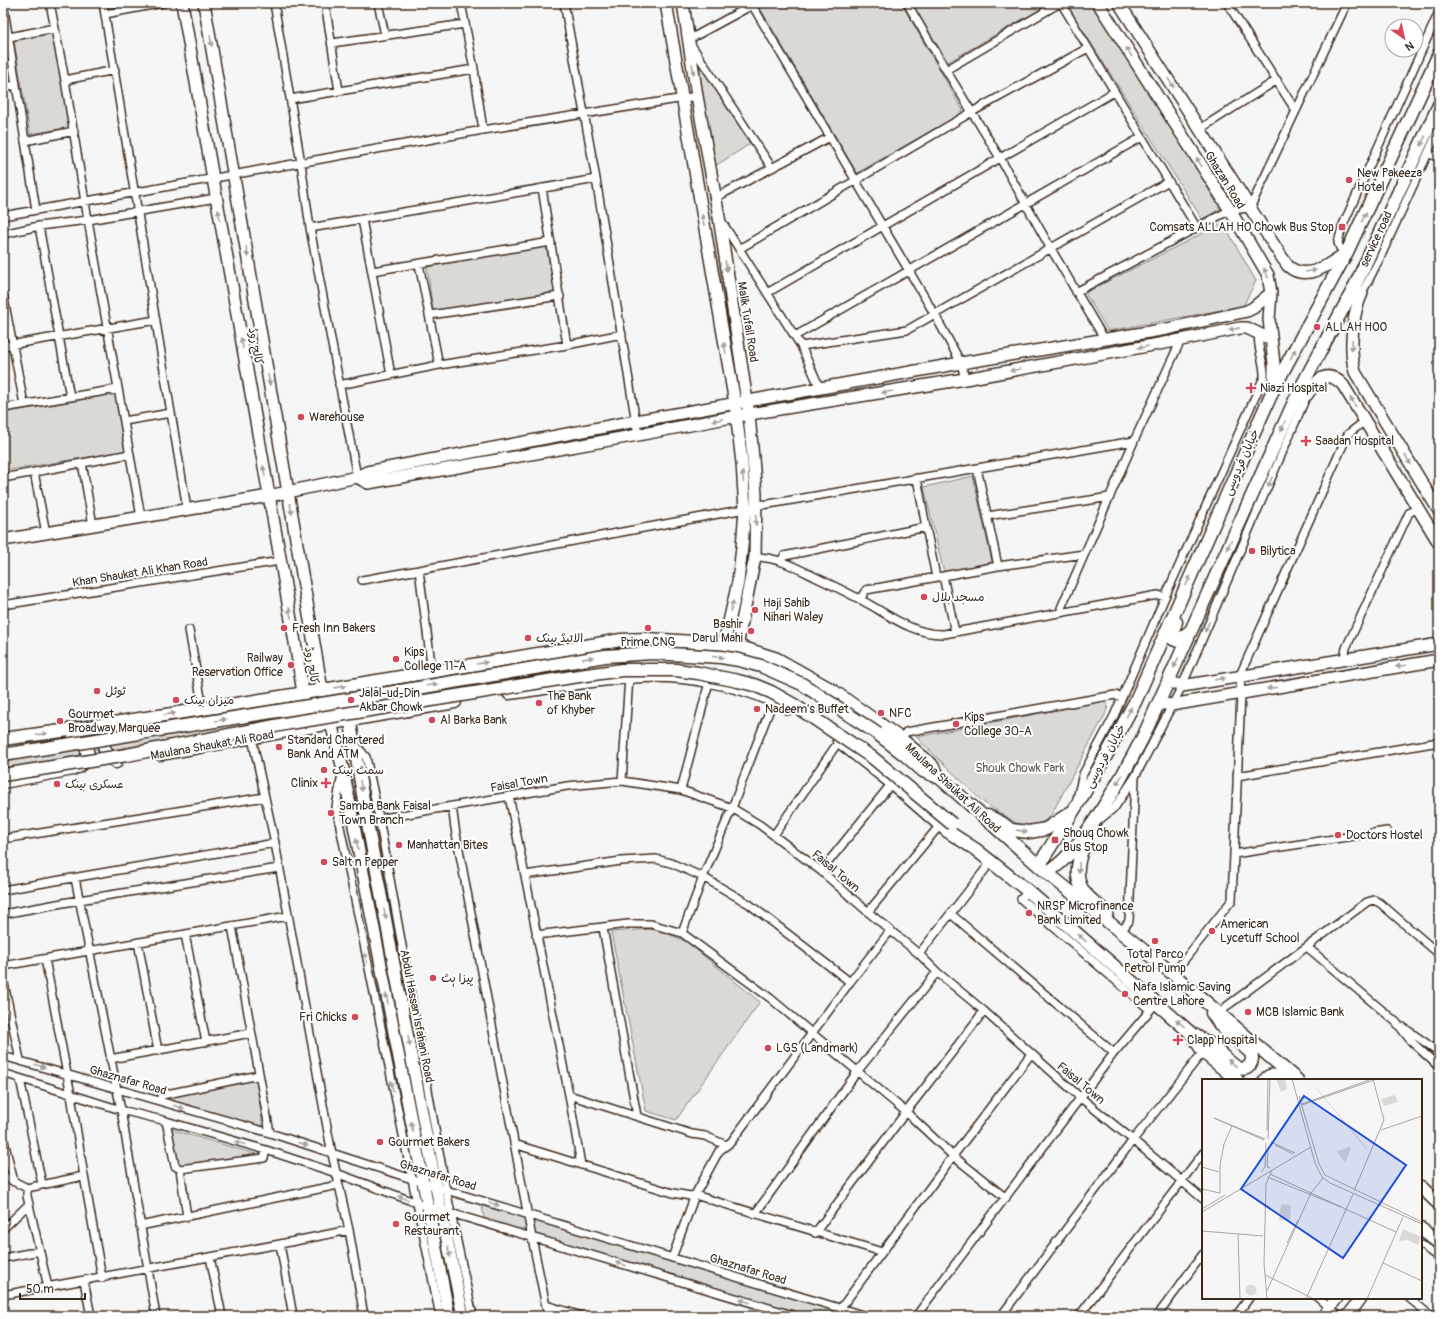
<svg xmlns="http://www.w3.org/2000/svg" width="1442" height="1319" font-family="Pangolin,'Playpen Sans Arabic',sans-serif">
<style>
.green{fill:#dbd9d6;stroke:#8b827a}
.lines{fill:none;stroke-linecap:round;stroke-linejoin:round}
.street-casing{stroke:#3b2a1e;stroke-width:10}
.secondary-casing{stroke:#3b2a1e;stroke-width:14}
.primary-casing{stroke:#3b2a1e;stroke-width:15}
.street{stroke:#fff;stroke-width:7}
.secondary{stroke:#fff;stroke-width:11}
.primary{stroke:#fff;stroke-width:12}
.primary-bridge-casing{stroke:#3b2a1e;stroke-width:15;stroke-linecap:butt}
.primary-bridge{stroke:#fff;stroke-width:12}
.oneway{fill:#a79f9a}
.poi-dot{fill:#d1495b;stroke:#fff;stroke-width:1.5}
.labels{text-anchor:middle;stroke-width:4;stroke-linejoin:round;paint-order:stroke}
.poi-label{font-size:12px;fill:#3b2a1e;stroke:#fff;text-anchor:start}
.street-label{font-size:12px;fill:#3b2a1e;stroke:#fff}
.park-label{font-size:12px;fill:#63564c;stroke:#fff}
.inset-road{fill:none;stroke:#aca4a0;stroke-width:1}
.view{fill:#1d4ed8;fill-opacity:0.15;stroke:#1d4ed8;stroke-width:2}
.inset-edge{fill:none;stroke:#3b2a1e;stroke-width:2}
</style>
<rect width="100%" height="100%" fill="#f7f6f6"/>
<filter id="ink" filterUnits="userSpaceOnUse"><feTurbulence type="fractalNoise" baseFrequency=".025" numOctaves="2"/><feDisplacementMap in="SourceGraphic" scale="8" xChannelSelector="R" yChannelSelector="G"/><feConvolveMatrix kernelMatrix="1 2 1 2 8 2 1 2 1" color-interpolation-filters="sRGB"/></filter>
<g filter="url(#ink)">
<path class="green" d="M769,3H901L964,112L857,173L760,8Z
M911,3H1051L948,62Z
M1070,3H1093L1144,77L1220,209L1202,219L1067,5Z
M54,33L71,127L30,134L14,41Z
M695,57L750,144L715,166Z
M1223,223L1256,281L1243,306L1108,331L1085,293Z
M546,246L555,292L433,311L427,267Z
M115,394L125,451L3,471V413Z
M973,476L992,562L944,573L924,487Z
M1104,701L1108,706L1105,715L1050,817C1041,825 1028,827 1016,823L983,802L916,737Z
M300,711L297,715L291,718L3,769V755Z
M653,929L671,935L687,942L760,1002L676,1120L646,1111L611,932Z
M256,1078L263,1127L175,1102L169,1096Z
M169,1129L263,1156L178,1166Z
M481,1200L866,1316H801L485,1223Z"/>
<g class="lines">
<g class="street-casing">
<path id="street" d="M3,3L36,210
M50,3L65,80L88,220L141,517
M103,3L187,509
M274,3L301,163L310,228L357,477
M325,3L339,91
M378,3L385,35
M461,3L474,69L483,130
M564,3L596,179L638,435
M751,3L935,315L961,363L965,379
M756,3L688,40L772,168
M907,3L946,70L1000,158L1051,249L1105,340
M1061,3L1197,228
M1227,3L1296,111
M105,14L163,3
M9,37L55,28
M332,43L465,24
M946,70L1060,3
M65,80L115,70
M3,87L16,85
M290,99L474,69
M1200,129L1277,80
M25,141L74,131
M1428,153L1439,158
M542,188L567,345
M715,198L830,137
M3,216L483,130L697,96
M362,219L391,375
M722,222L801,346L820,388
M39,226L70,397
M310,228L596,179
M3,234L39,226L88,220L216,198
M739,249L972,112L1088,48
M1347,252L1340,248L1338,243L1342,227L1439,12
M419,264L439,365
M372,271L551,242
M1076,292L1230,210L1250,208L1347,3
M767,293L1114,92
M1362,293L1380,258L1439,129
M3,294L24,404
M430,315L560,296
M795,336L1142,137
M3,346L156,320
M801,346L907,330L1169,181
M339,385L439,365L567,345L622,334
M3,408L118,389
M124,421L171,413
M82,463L93,525
M977,468L998,566
M34,472L46,533
M3,478L130,454
M917,478L926,527
M756,505L769,504L1134,441L1181,340
M987,516L1110,497
M755,557C777,557 795,567 815,577C834,586 853,595 872,606C894,619 917,635 944,634L1158,595L1165,597
M781,561L784,556L926,527L936,577
M943,576L955,632
M362,580L419,570
M860,599L866,590L998,566L1084,554
M3,605L280,561
M1062,612L1061,608L1134,441
M189,630L203,709
M1344,659L1346,648L1409,513L1417,508
M432,671L419,570L745,509
M252,738L275,843L332,1154L349,1230L364,1316
M901,739L906,732L1115,695L1121,698
M355,744L366,757L379,818L446,1190L473,1316
M342,773L336,807L440,1316
M1237,776L1439,742
M622,781L629,677
M681,790L709,682
M509,796L569,1095L581,1165
M1077,798L1083,774L1114,716L1165,597L1264,377C1265,362 1256,348 1259,333
M452,806L455,828L532,1238L548,1316
M367,821L567,786L622,781L681,790L732,808L760,825L821,871L868,912L919,954L937,972L984,1011L1081,1098L1133,1140L1203,1199
M1098,821L1115,807L1135,777L1182,686L1307,395
M774,835L839,741
M3,839L265,797
M1234,854L1387,831
M821,871L892,783
M525,875L621,861L656,859L671,863L703,877L749,904L850,982
M75,878L121,1110L156,1316
M3,890L275,843
M1028,891L1021,899L1150,1010
M868,912L940,825
M3,914L79,900L279,868
M951,914L1114,1053
M232,926L270,1133
M603,928L637,1116
M1121,932L1129,921L1135,777
M682,933L703,877L732,808L770,709L775,701
M185,934L206,1042
M536,935L628,924H651L682,933L770,998L906,1112L953,1156L1006,1198
M138,942L158,1051
M1307,947L1396,1022L1411,1041L1439,1067
M919,954L991,862
M45,959L71,1095L84,1176L102,1278
M3,966L288,916
M1173,974L1232,900L1241,694L1240,675L1348,434L1365,421
M3,979L20,1060
M1220,1014L1227,1006L1367,902L1374,900L1380,903L1439,954
M1403,1027L1439,1052
M3,1056L270,1133L446,1190L866,1316
M110,1059L251,1033
M3,1073L121,1110L166,1121L266,1150L336,1173L417,1203L796,1316
M20,1079L42,1184
M569,1095L692,1134L705,1136L726,1145
M160,1101L162,1095L259,1075
M166,1121L175,1166L180,1169L264,1158L266,1150
M3,1137L14,1182
M514,1144L673,1193L690,1196L695,1195L882,1252
M180,1169L187,1217
M3,1176L27,1188L84,1176
M27,1188V1196L48,1287
M755,1214L857,1072L937,972
M140,1226L338,1185
M3,1229L29,1204
M815,1233L906,1112L984,1011
M280,1244L293,1316
M1421,1245L1439,1258
M210,1257L222,1316
M3,1258L40,1251
M672,1258L695,1195L719,1151L731,1142L850,982L890,931
M84,1281L91,1316
M3,1295L280,1244L349,1230
M1318,1298L1339,1316
M1409,1298L1431,1316
M546,1305L582,1316
M835,1316L953,1156L1031,1054
M916,1316L1114,1053L1157,1002
M1001,1316L1133,1140L1203,1052
M1079,1316L1203,1153
M1157,1316L1203,1254
M1236,1316L1249,1298"/>
</g>
<g class="secondary-casing">
<path id="secondary" d="M182,3L296,648L303,693
M204,3L322,690
M666,3L735,403L742,463L745,509L742,547L738,582L724,644
M683,3L697,96L719,217L749,415L753,458L756,494L755,557L737,646
M1098,3L1230,210L1268,275L1271,293L1269,319L1274,364V388
M1119,3L1281,256C1283,259 1286,263 1288,266C1307,283 1331,263 1347,252
M1362,293C1352,315 1349,349 1355,372L1439,511
M1270,339L1247,328H1240L1181,340L965,379L737,416L638,435L368,483L357,477L367,472L636,421L961,363L1167,329L1247,311L1253,308L1271,293
M1307,395C1316,380 1327,368 1343,385L1439,543
M3,540L269,496L357,477
M1168,681L1182,686L1439,644
M1159,703L1171,705L1439,660
M350,720L367,821L436,1187L463,1316
M331,723L343,769L449,1316
M1323,1316L1337,1298
M1348,1316L1361,1298"/>
</g>
<g class="primary-casing">
<path id="primary" d="M1176,622L1172,634L1173,639L1178,641L1189,632
M509,693C549,688 589,680 629,677C680,672 743,683 788,708
M110,732C98,745 105,752 116,762
M878,734L905,755L923,771L940,778
M74,738C89,746 93,755 78,767
M3,739L62,731L293,695L621,640L647,639L724,644L737,646L777,659L832,690L901,739L931,764L940,778L1046,872L1173,974L1297,1080
M839,741L892,783L947,831L975,849L1028,891L1193,1035L1203,1052L1237,1080
M160,754L331,723L455,702
M3,782L73,769
M988,816L1002,823L1011,830L1029,832L1046,829L1070,813
M1086,838C1080,855 1072,875 1084,892C1090,900 1100,906 1107,913
M1040,867L1044,857L1074,810L1102,763L1135,702L1274,388L1347,252L1439,54
M1046,872C1078,860 1127,768 1144,735L1299,391L1354,288L1439,105
M1194,1035C1199,1038 1205,1041 1210,1044C1217,1050 1232,1066 1239,1068C1249,1072 1254,1061 1251,1053L1221,1026L1212,1013
M1265,1080C1270,1073 1275,1075 1281,1080
M1421,1187L1439,1204
M1421,1229L1439,1243"/>
</g>
<use href="#street" class="street"/>
<use href="#secondary" class="secondary"/>
<use href="#primary" class="primary"/>
<g class="primary-bridge-casing">
<path id="primary-bridge" d="M3,755L371,696L605,656L653,653L721,657L739,660L761,666L802,684L878,734
M3,775L127,755L290,723L572,677L622,670H676L698,673L738,681L754,685L771,692L794,705L873,758L952,824"/>
</g>
<use href="#primary-bridge" class="primary-bridge"/>
</g>
<defs><path id="oneway-solid" d="M-6-.8H1V-3.2L6.5 0L1 3.2V.8H-6Z"/></defs>
<g class="oneway">
<use href="#oneway-solid" transform="translate(211 41) rotate(80)"/>
<use href="#oneway-solid" transform="translate(1129 52) rotate(-122)"/>
<use href="#oneway-solid" transform="translate(693 69) rotate(81)"/>
<use href="#oneway-solid" transform="translate(1171 83) rotate(57)"/>
<use href="#oneway-solid" transform="translate(1423 141) rotate(115)"/>
<use href="#oneway-solid" transform="translate(1199 162) rotate(-122)"/>
<use href="#oneway-solid" transform="translate(219 215) rotate(-100)"/>
<use href="#oneway-solid" transform="translate(1364 217) rotate(-65)"/>
<use href="#oneway-solid" transform="translate(703 220) rotate(-100)"/>
<use href="#oneway-solid" transform="translate(247 252) rotate(80)"/>
<use href="#oneway-solid" transform="translate(726 266) rotate(81)"/>
<use href="#oneway-solid" transform="translate(1311 271) rotate(-10)"/>
<use href="#oneway-solid" transform="translate(1266 273) rotate(-114)"/>
<use href="#oneway-solid" transform="translate(1234 329) rotate(169)"/>
<use href="#oneway-solid" transform="translate(242 343) rotate(-100)"/>
<use href="#oneway-solid" transform="translate(1352 345) rotate(92)"/>
<use href="#oneway-solid" transform="translate(1143 347) rotate(170)"/>
<use href="#oneway-solid" transform="translate(725 348) rotate(-100)"/>
<use href="#oneway-solid" transform="translate(1293 354) rotate(-62)"/>
<use href="#oneway-solid" transform="translate(1015 370) rotate(170)"/>
<use href="#oneway-solid" transform="translate(269 380) rotate(80)"/>
<use href="#oneway-solid" transform="translate(887 392) rotate(171)"/>
<use href="#oneway-solid" transform="translate(1353 402) rotate(-121)"/>
<use href="#oneway-solid" transform="translate(717 420) rotate(169)"/>
<use href="#oneway-solid" transform="translate(1283 426) rotate(114)"/>
<use href="#oneway-solid" transform="translate(1408 460) rotate(59)"/>
<use href="#oneway-solid" transform="translate(264 471) rotate(-100)"/>
<use href="#oneway-solid" transform="translate(743 477) rotate(-94)"/>
<use href="#oneway-solid" transform="translate(1270 482) rotate(113)"/>
<use href="#oneway-solid" transform="translate(291 509) rotate(81)"/>
<use href="#oneway-solid" transform="translate(756 520) rotate(92)"/>
<use href="#oneway-solid" transform="translate(1229 545) rotate(114)"/>
<use href="#oneway-solid" transform="translate(1188 581) rotate(-66)"/>
<use href="#oneway-solid" transform="translate(732 606) rotate(-78)"/>
<use href="#oneway-solid" transform="translate(290 613) rotate(-101)"/>
<use href="#oneway-solid" transform="translate(1207 627) rotate(114)"/>
<use href="#oneway-solid" transform="translate(718 657) rotate(5)"/>
<use href="#oneway-solid" transform="translate(588 658) rotate(-9)"/>
<use href="#oneway-solid" transform="translate(482 663) rotate(-9)"/>
<use href="#oneway-solid" transform="translate(1176 663) rotate(114)"/>
<use href="#oneway-solid" transform="translate(1401 666) rotate(170)"/>
<use href="#oneway-solid" transform="translate(1220 679) rotate(-10)"/>
<use href="#oneway-solid" transform="translate(432 685) rotate(-10)"/>
<use href="#oneway-solid" transform="translate(340 687) rotate(-10)"/>
<use href="#oneway-solid" transform="translate(1272 688) rotate(170)"/>
<use href="#oneway-solid" transform="translate(1129 712) rotate(-63)"/>
<use href="#oneway-solid" transform="translate(170 714) rotate(-9)"/>
<use href="#oneway-solid" transform="translate(221 720) rotate(-9)"/>
<use href="#oneway-solid" transform="translate(42 734) rotate(-7)"/>
<use href="#oneway-solid" transform="translate(1119 780) rotate(122)"/>
<use href="#oneway-solid" transform="translate(361 786) rotate(80)"/>
<use href="#oneway-solid" transform="translate(1022 831) rotate(8)"/>
<use href="#oneway-solid" transform="translate(357 844) rotate(-101)"/>
<use href="#oneway-solid" transform="translate(1079 868) rotate(91)"/>
<use href="#oneway-solid" transform="translate(385 914) rotate(79)"/>
<use href="#oneway-solid" transform="translate(1082 938) rotate(-139)"/>
<use href="#oneway-solid" transform="translate(366 958) rotate(-101)"/>
<use href="#oneway-solid" transform="translate(387 999) rotate(-101)"/>
<use href="#oneway-solid" transform="translate(1180 1023) rotate(-139)"/>
<use href="#oneway-solid" transform="translate(409 1041) rotate(79)"/>
<use href="#oneway-solid" transform="translate(1232 1063) rotate(-140)"/>
<use href="#oneway-solid" transform="translate(40 1066) rotate(17)"/>
<use href="#oneway-solid" transform="translate(392 1086) rotate(-101)"/>
<use href="#oneway-solid" transform="translate(179 1107) rotate(16)"/>
<use href="#oneway-solid" transform="translate(412 1127) rotate(-101)"/>
<use href="#oneway-solid" transform="translate(240 1143) rotate(-164)"/>
<use href="#oneway-solid" transform="translate(303 1144) rotate(18)"/>
<use href="#oneway-solid" transform="translate(403 1198) rotate(-160)"/>
<use href="#oneway-solid" transform="translate(494 1204) rotate(17)"/>
<use href="#oneway-solid" transform="translate(449 1252) rotate(78)"/>
<use href="#oneway-solid" transform="translate(621 1264) rotate(-164)"/>
<use href="#oneway-solid" transform="translate(745 1301) rotate(-164)"/>
</g>
</g>
<g class="poi-dot">
<circle cx="1349" cy="180" r="4"/>
<rect x="1338" y="223" width="8" height="8" rx="2"/>
<circle cx="1317" cy="327" r="4"/>
<path d="M1249 382h4v4h4v4h-4v4h-4v-4h-4v-4h4z"/>
<circle cx="301" cy="417" r="4"/>
<path d="M1304 435h4v4h4v4h-4v4h-4v-4h-4v-4h4z"/>
<circle cx="1252" cy="551" r="4"/>
<circle cx="924" cy="597" r="4"/>
<circle cx="755" cy="610" r="4"/>
<circle cx="284" cy="628" r="4"/>
<circle cx="648" cy="628" r="4"/>
<circle cx="751" cy="631" r="4"/>
<circle cx="528" cy="638" r="4"/>
<circle cx="396" cy="659" r="4"/>
<circle cx="291" cy="665" r="4"/>
<circle cx="97" cy="691" r="4"/>
<circle cx="176" cy="700" r="4"/>
<circle cx="351" cy="700" r="4"/>
<circle cx="539" cy="703" r="4"/>
<circle cx="757" cy="709" r="4"/>
<circle cx="881" cy="713" r="4"/>
<circle cx="432" cy="720" r="4"/>
<circle cx="60" cy="721" r="4"/>
<circle cx="956" cy="724" r="4"/>
<circle cx="279" cy="747" r="4"/>
<circle cx="324" cy="770" r="4"/>
<path d="M324 777h4v4h4v4h-4v4h-4v-4h-4v-4h4z"/>
<circle cx="57" cy="784" r="4"/>
<circle cx="331" cy="813" r="4"/>
<circle cx="1338" cy="835" r="4"/>
<rect x="1051" y="836" width="8" height="8" rx="2"/>
<circle cx="399" cy="845" r="4"/>
<circle cx="324" cy="862" r="4"/>
<circle cx="1029" cy="913" r="4"/>
<circle cx="1212" cy="931" r="4"/>
<circle cx="1155" cy="941" r="4"/>
<circle cx="433" cy="978" r="4"/>
<circle cx="1125" cy="994" r="4"/>
<circle cx="1248" cy="1012" r="4"/>
<circle cx="355" cy="1017" r="4"/>
<path d="M1176 1034h4v4h4v4h-4v4h-4v-4h-4v-4h4z"/>
<circle cx="768" cy="1048" r="4"/>
<circle cx="380" cy="1142" r="4"/>
<circle cx="396" cy="1224" r="4"/>
</g>
<g class="labels">
<g class="poi-label">
<text x="1357" y="177">New Pakeeza<tspan x="1357" dy="14">Hotel</tspan></text>
<text x="1334" y="231" text-anchor="end">Comsats ALLAH HO Chowk Bus Stop</text>
<text x="1325" y="331">ALLAH HOO</text>
<text x="1260" y="392">Niazi Hospital</text>
<text x="309" y="421">Warehouse</text>
<text x="1315" y="445">Saadan Hospital</text>
<text x="1260" y="555">Bilytica</text>
<text x="932" y="601">مسجد بلال</text>
<text x="763" y="607">Haji Sahib<tspan x="763" dy="14">Nihari Waley</tspan></text>
<text x="743" y="628" text-anchor="end">Bashir<tspan x="743" dy="14">Darul Mahi</tspan></text>
<text x="292" y="632">Fresh Inn Bakers</text>
<text x="536" y="642">الائیڈ بینک</text>
<text x="648" y="646" text-anchor="middle">Prime CNG</text>
<text x="404" y="656">Kips<tspan x="404" dy="14">College 11-A</tspan></text>
<text x="283" y="662" text-anchor="end">Railway<tspan x="283" dy="14">Reservation Office</tspan></text>
<text x="105" y="695">ٹوٹل</text>
<text x="359" y="697">Jalal-ud-Din<tspan x="359" dy="14">Akbar Chowk</tspan></text>
<text x="547" y="700">The Bank<tspan x="547" dy="14">of Khyber</tspan></text>
<text x="184" y="704">میزان بینک</text>
<text x="765" y="713">Nadeem's Buffet</text>
<text x="889" y="717">NFC</text>
<text x="68" y="718">Gourmet<tspan x="68" dy="14">Broadway Marquee</tspan></text>
<text x="964" y="721">Kips<tspan x="964" dy="14">College 30-A</tspan></text>
<text x="440" y="724">Al Barka Bank</text>
<text x="287" y="744">Standard Chartered<tspan x="287" dy="14">Bank And ATM</tspan></text>
<text x="332" y="774">سمٹ بینک</text>
<text x="318" y="787" text-anchor="end">Clinix</text>
<text x="65" y="788">عسکری بینک</text>
<text x="339" y="810">Samba Bank Faisal<tspan x="339" dy="14">Town Branch</tspan></text>
<text x="1063" y="837">Shouq Chowk<tspan x="1063" dy="14">Bus Stop</tspan></text>
<text x="1346" y="839">Doctors Hostel</text>
<text x="407" y="849">Manhattan Bites</text>
<text x="332" y="866">Salt n Pepper</text>
<text x="1037" y="910">NRSP Microfinance<tspan x="1037" dy="14">Bank Limited</tspan></text>
<text x="1220" y="928">American<tspan x="1220" dy="14">Lycetuff School</tspan></text>
<text x="1155" y="958" text-anchor="middle">Total Parco<tspan x="1155" dy="14">Petrol Pump</tspan></text>
<text x="441" y="982">پیزا ہٹ</text>
<text x="1133" y="991">Nafa Islamic Saving<tspan x="1133" dy="14">Centre Lahore</tspan></text>
<text x="1256" y="1016">MCB Islamic Bank</text>
<text x="347" y="1021" text-anchor="end">Fri Chicks</text>
<text x="1187" y="1044">Clapp Hospital</text>
<text x="776" y="1052">LGS (Landmark)</text>
<text x="388" y="1146">Gourmet Bakers</text>
<text x="404" y="1221">Gourmet<tspan x="404" dy="14">Restaurant</tspan></text>
</g>
<g class="street-label">
<text transform="translate(1225 180) rotate(58)" y="4">Ghazan Road</text>
<text transform="translate(1376 239) rotate(-65)" y="4">service road</text>
<text transform="translate(748 322) rotate(81)" y="4">Malik Tufail Road</text>
<text transform="translate(256 346) rotate(80)" y="4">کالج روڈ</text>
<text transform="translate(1241 462) rotate(-66)" y="4">خیابان فردوسی</text>
<text transform="translate(140 572) rotate(-9)" y="4">Khan Shaukat Ali Khan Road</text>
<text transform="translate(312 665) rotate(81)" y="4">کالج روڈ</text>
<text transform="translate(212 745) rotate(-10)" y="4">Maulana Shaukat Ali Road</text>
<text transform="translate(1105 756) rotate(-61)" y="4">خیابان فردوسی</text>
<text transform="translate(519 783) rotate(-10)" y="4">Faisal Town</text>
<text transform="translate(953 788) rotate(43)" y="4">Maulana Shaukat Ali Road</text>
<text transform="translate(836 871) rotate(40)" y="4">Faisal Town</text>
<text transform="translate(417 1016) rotate(79)" y="4">Abdul Hassan Isfahani Road</text>
<text transform="translate(128 1080) rotate(16)" y="4">Ghaznafar Road</text>
<text transform="translate(1081 1083) rotate(40)" y="4">Faisal Town</text>
<text transform="translate(438 1175) rotate(17)" y="4">Ghaznafar Road</text>
<text transform="translate(748 1269) rotate(17)" y="4">Ghaznafar Road</text>
</g>
<g class="park-label">
<text x="1020" y="772">Shouk Chowk Park</text>
</g>
</g>
<g transform="translate(1202 1079)">
<rect width="220" height="220" fill="#f7f6f6"/>
<path d="M74,0H83L85,10L79,13ZM107,0L165,69V71L117,13ZM193,16L196,23L182,27L179,20ZM147,68L149,70L143,84L135,72ZM79,125L89,126L88,142L77,141ZM201,150L219,158L216,166L206,161L197,162ZM43.5 211a5.5 5.5 0 1 1 11 0a5.5 5.5 0 1 1-11 0Z" fill="#dbd9d6"/>
<path class="inset-road" d="M90,0L113,84L120,98L128,104L220,145M97,17L117,85L123,96L220,143M100,25L170,0M100,26L172,1M12,39L63,60M12,39L62,61M179,51L220,37M65,52L66,0M66,60L68,0M69,63L93,74M73,66L91,75M66,70L65,88L68,89M0,88L17,93M59,93L63,88L64,64M65,98L139,128L68,95M0,110L18,114M152,112L182,41L171,0M18,114V86L22,65L30,47M139,128L194,153M0,130L23,116M0,133L109,68M0,152L61,157M36,154L38,220M85,164L96,141M181,184L220,202M63,196L112,220M65,212L109,114L121,99M65,220L62,184L64,105L70,91M104,220L151,115M165,220L201,138"/>
<path class="view" d="M102,17L204,86L141,179L39,110Z"/>
<rect width="220" height="220" class="inset-edge"/>
</g>
<rect width="1442" height="1319" fill="none" stroke="#fff" stroke-width="16"/>
<rect x="8" y="8" width="1426" height="1303" fill="none" stroke="#3b2a1e" stroke-width="1.5" filter="url(#ink)"/>
<g transform="translate(1404 38) rotate(146)"><circle r="19" fill="#ffffff" stroke="#b1aaa5"/>
<path d="M0-3L7 15L0 10L-7 15Z" fill="#d1495b"/>
<text y="-6" font-size="11" font-weight="bold" text-anchor="middle" fill="#3b2a1e">N</text>
</g>
<path d="M20 1293v6h65v-6" fill="none" stroke="#3b2a1e" stroke-width="2"/>
<text x="26" y="1293" font-size="12" fill="#3b2a1e" stroke="#ffffff" stroke-width="3" paint-order="stroke">50 m</text>
</svg>
